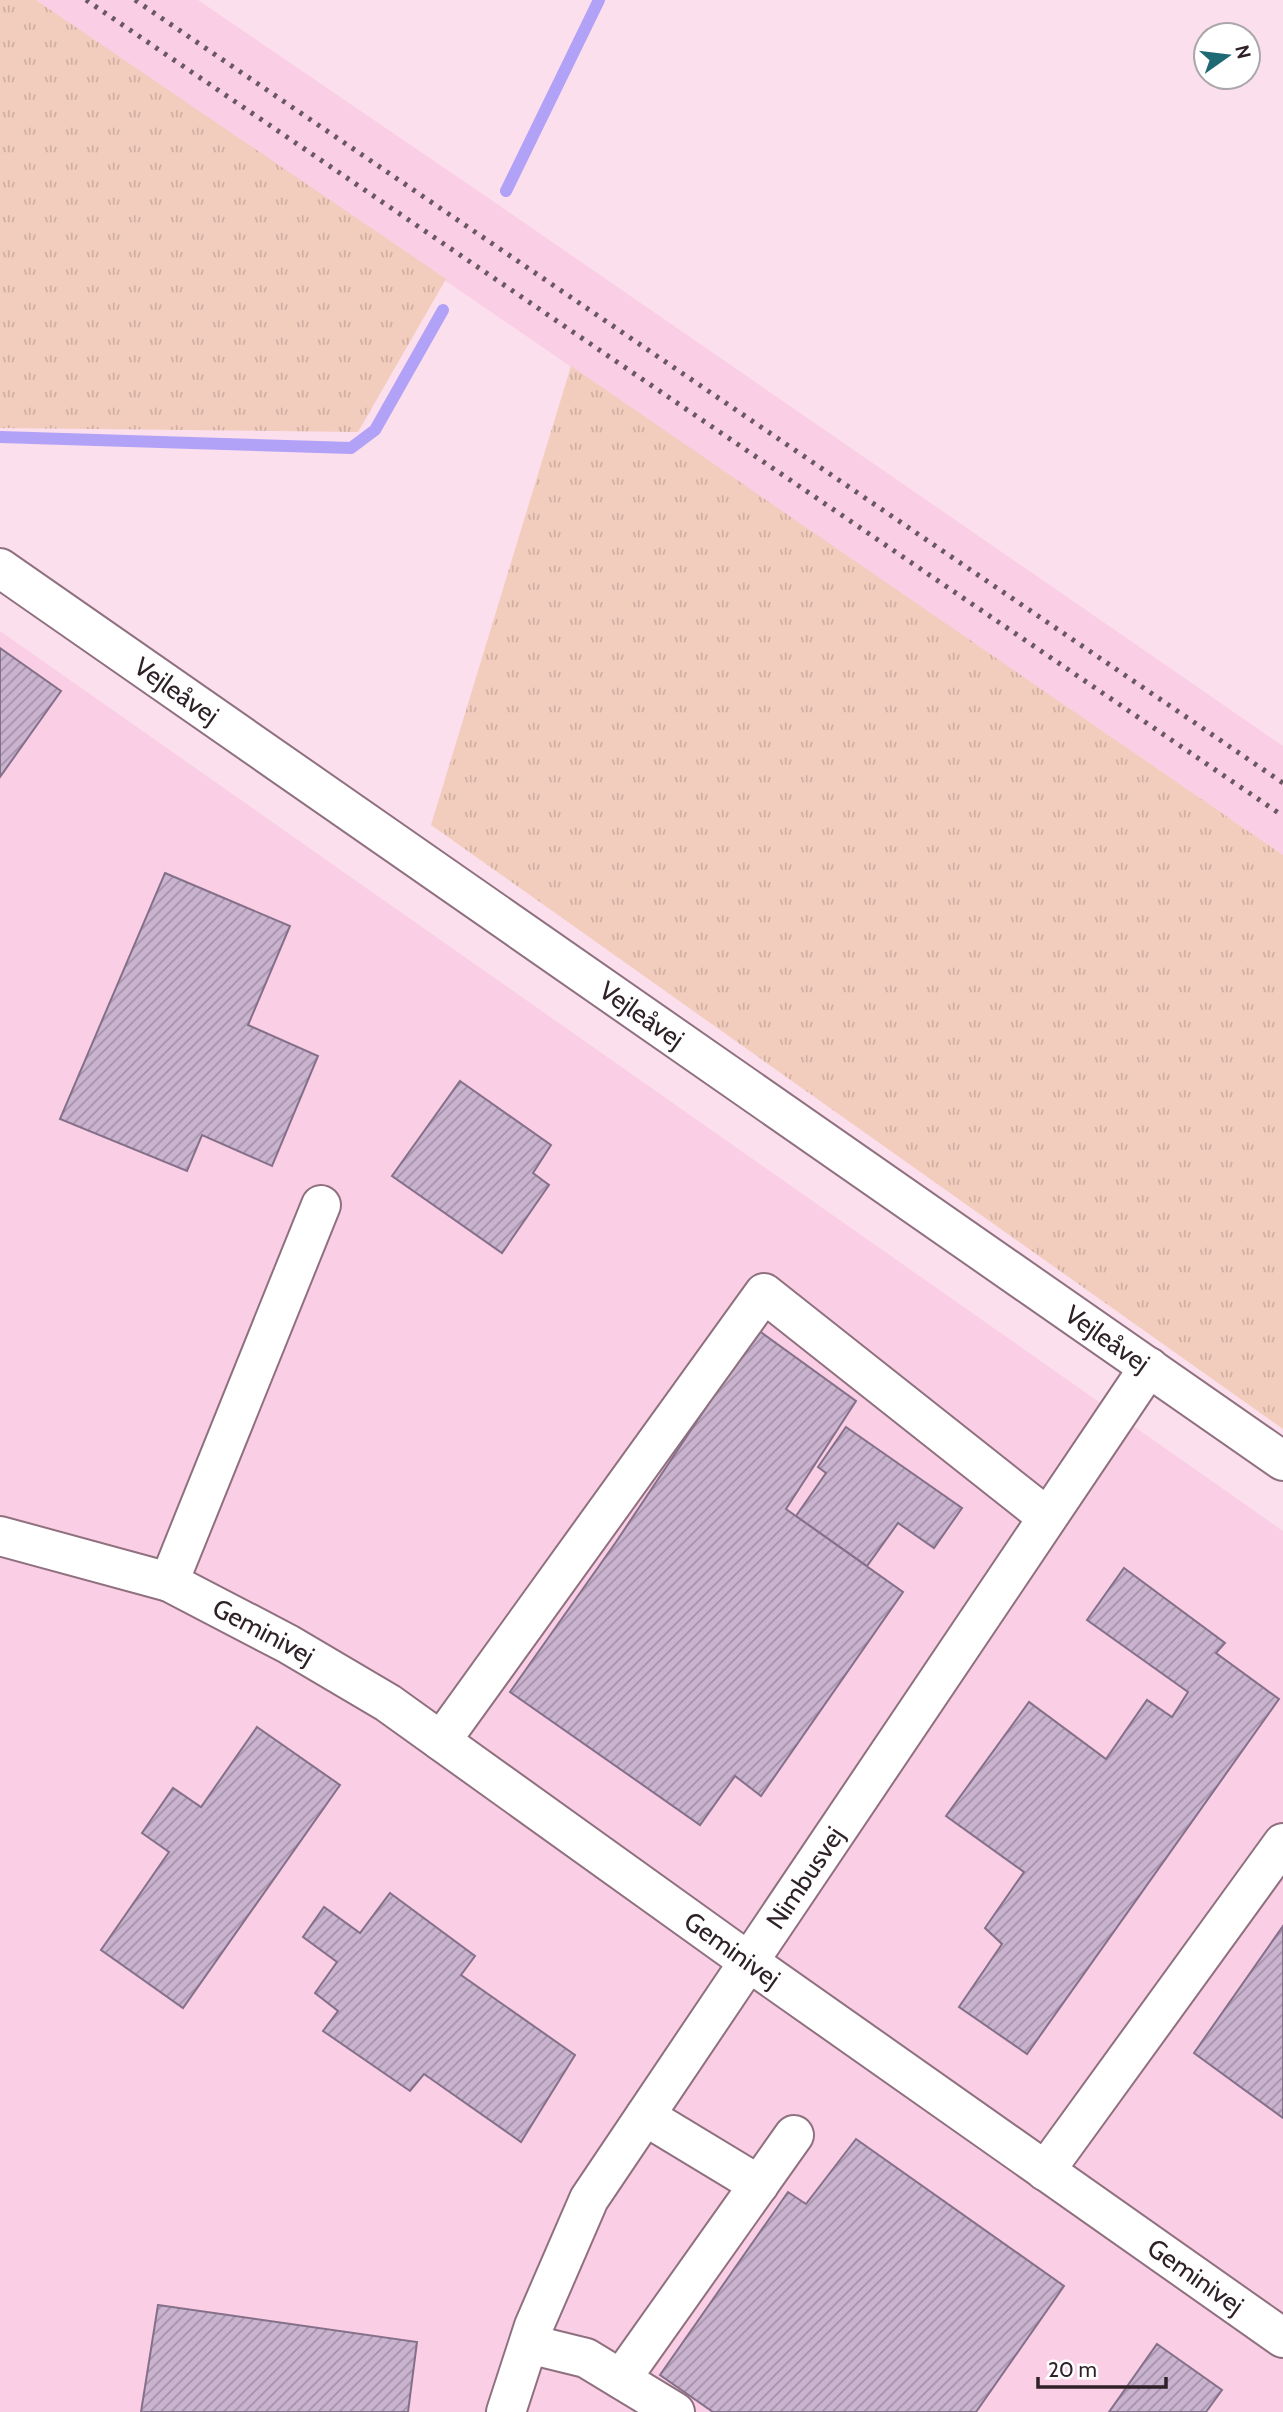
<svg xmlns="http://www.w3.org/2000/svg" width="1283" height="2412" font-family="Cabin,sans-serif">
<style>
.built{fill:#facee4}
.grass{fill:url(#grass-tufts)}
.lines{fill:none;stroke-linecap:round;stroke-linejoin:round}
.stream{stroke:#b1a1f7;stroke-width:12}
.building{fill:url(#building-hatch);stroke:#85708a;stroke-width:2}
.minor-casing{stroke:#8f707f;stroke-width:42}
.minor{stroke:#fff;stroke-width:38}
.rail{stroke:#695861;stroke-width:5;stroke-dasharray:3.5 7;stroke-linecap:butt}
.labels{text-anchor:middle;stroke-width:5;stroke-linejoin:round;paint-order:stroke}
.street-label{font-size:26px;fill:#2e2128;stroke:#fff}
</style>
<defs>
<pattern id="grass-tufts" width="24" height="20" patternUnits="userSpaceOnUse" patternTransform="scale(1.75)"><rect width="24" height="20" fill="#f2ccbd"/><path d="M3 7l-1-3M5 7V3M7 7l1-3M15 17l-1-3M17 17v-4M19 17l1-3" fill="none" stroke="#d0afa2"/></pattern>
<pattern id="building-hatch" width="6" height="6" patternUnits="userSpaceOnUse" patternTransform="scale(1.75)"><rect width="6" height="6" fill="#c9b3cf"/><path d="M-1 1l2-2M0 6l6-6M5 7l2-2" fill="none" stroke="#a491a8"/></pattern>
</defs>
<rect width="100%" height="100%" fill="#fcdfed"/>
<path class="built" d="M36,0H198L484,195L1283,746V855Z
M0,631L1283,1531V2412H0Z"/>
<path class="grass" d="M0,0H36L446,279L358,432L0,428Z
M571,366L1283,855V1429L431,825Z"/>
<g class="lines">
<path class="stream" d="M506,191L599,0
M0,437L351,448L375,430L443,310"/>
</g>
<path class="building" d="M0,648L61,691L0,777Z
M165,873L290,926L248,1025L318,1056L272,1166L202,1135L187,1171L60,1119Z
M460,1081L551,1145L533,1173L549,1185L502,1253L392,1176Z
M758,1330L856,1401L786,1509L903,1592L761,1796L735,1776L700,1825L510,1692L616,1542Z
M846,1427L962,1508L934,1548L898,1523L867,1566L796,1516L826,1473L818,1467Z
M1124,1568L1225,1643L1216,1653L1279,1699L1027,2054L959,2007L1002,1944L985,1928L1024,1872L946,1816L1029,1702L1106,1759L1147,1700L1172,1717L1188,1692L1087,1620Z
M257,1727L340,1785L183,2008L101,1950L169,1852L142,1833L173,1788L201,1807Z
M390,1893L475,1956L461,1975L575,2055L521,2142L424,2074L410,2091L323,2031L338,2011L315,1993L337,1962L303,1937L324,1907L360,1933Z
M1283,1926V2118L1194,2053Z
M856,2139L1064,2286L976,2412H713L660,2375L788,2192L806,2204Z
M158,2305L417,2342L408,2412H141Z
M1157,2344L1222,2390L1206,2412H1109Z"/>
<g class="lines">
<g class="minor-casing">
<g id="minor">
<path id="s1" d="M0,568L1283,1461"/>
<path id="s2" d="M0,1536L169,1582L288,1644L388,1703L749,1962L1283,2338"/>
<path d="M169,1582L321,1205"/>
<path d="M441,1741L764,1293L1047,1517"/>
<path d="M645,2116L759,2185"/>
<path d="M1045,2171L1283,1843"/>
<path d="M529,2344L586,2358L675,2412"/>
<path d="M621,2379L794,2135"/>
<path id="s3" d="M506,2412L534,2326L589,2199L1149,1367"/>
</g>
</g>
<use href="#minor" class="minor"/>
<path class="rail" d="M86,0L1283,816
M135,0L1283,783"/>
</g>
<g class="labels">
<g class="street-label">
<text dy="9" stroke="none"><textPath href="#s1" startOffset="215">Vejleåvej</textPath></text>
<text dy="9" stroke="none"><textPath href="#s1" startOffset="782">Vejleåvej</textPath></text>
<text dy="9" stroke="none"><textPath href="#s1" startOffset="1349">Vejleåvej</textPath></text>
<text dy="9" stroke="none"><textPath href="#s2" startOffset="282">Geminivej</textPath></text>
<text dy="9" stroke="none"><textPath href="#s3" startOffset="616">Nimbusvej</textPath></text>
<text dy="9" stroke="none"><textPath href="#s2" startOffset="849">Geminivej</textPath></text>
<text dy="9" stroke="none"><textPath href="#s2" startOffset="1416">Geminivej</textPath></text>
</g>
</g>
<g transform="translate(1227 56) rotate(76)"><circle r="33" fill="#ffffff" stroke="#aba6a9" stroke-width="2"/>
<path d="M0-5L12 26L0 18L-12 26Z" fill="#1f6974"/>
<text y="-10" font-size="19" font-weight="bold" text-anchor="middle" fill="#2e2128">N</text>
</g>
<path d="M1038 2377v10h128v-10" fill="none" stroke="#2e2128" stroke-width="3.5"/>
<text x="1048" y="2377" font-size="21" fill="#2e2128" stroke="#ffffff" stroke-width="5" paint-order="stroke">20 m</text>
</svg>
